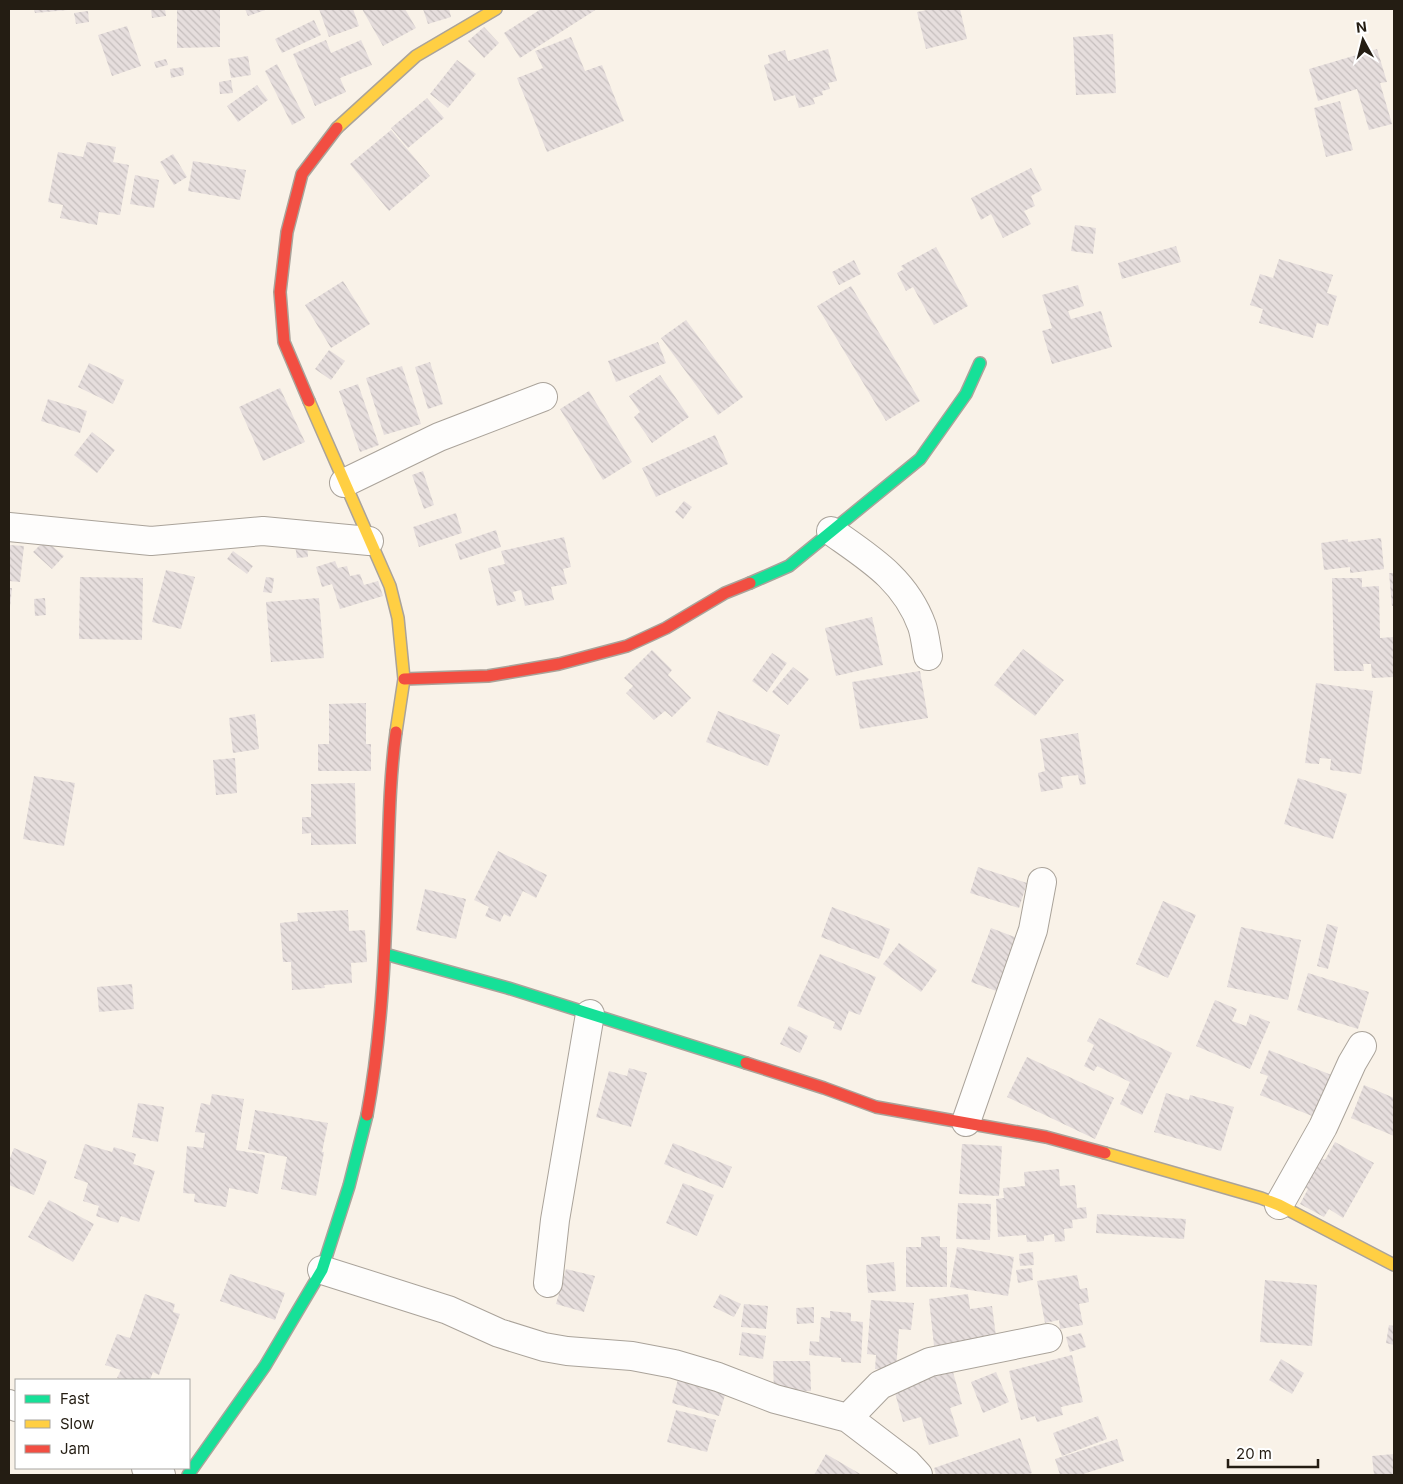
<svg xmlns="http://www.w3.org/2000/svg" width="1403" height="1484" font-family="Inter,sans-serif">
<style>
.building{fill:url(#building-back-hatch)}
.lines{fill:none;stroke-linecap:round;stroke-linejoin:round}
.street-casing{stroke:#aaa39a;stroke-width:30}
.fast-casing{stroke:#aaa39a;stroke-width:14}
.slow-casing{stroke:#aaa39a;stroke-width:14}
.jam-casing{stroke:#aaa39a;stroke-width:14}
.street{stroke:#fefdfc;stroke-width:28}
.fast{stroke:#16e098;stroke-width:11}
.slow{stroke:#ffcf43;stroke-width:11}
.jam{stroke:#f24e42;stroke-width:11}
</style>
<defs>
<pattern id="building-back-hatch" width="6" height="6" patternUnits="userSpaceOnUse" patternTransform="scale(1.25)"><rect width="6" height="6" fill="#e6dedd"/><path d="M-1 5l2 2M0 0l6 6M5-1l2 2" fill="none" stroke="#c5bebd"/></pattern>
</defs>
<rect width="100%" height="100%" fill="#f9f2e8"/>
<path class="building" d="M34,9H68V10L35,13Z
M151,9H165L166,16L152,18Z
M177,9H220V47L177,48Z
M245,9H268L248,16Z
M319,9H353L359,26L329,37Z
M362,9H405L416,28L383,46Z
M423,9H449L451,17L428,24Z
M541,9H597L520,58L504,33Z
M932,9H960L967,39L926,49L917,12Z
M88,11L89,22L76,24L74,13Z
M314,20L321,35L282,53L275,39Z
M127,26L141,66L112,76L98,35Z
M484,27L499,43L484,58L468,41Z
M1113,34L1116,93L1076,95L1073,37Z
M571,37L585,71L602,65L624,121L547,152L517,78L543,68L535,51Z
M326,40L331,53L361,40L372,65L340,78L346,92L315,106L293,54Z
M828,49L837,81L828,83L830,89L822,91L823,95L813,98L815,104L799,108L795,95L774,101L764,65L770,63L768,55L785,50L788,61Z
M1377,49L1387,82L1380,83L1392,124L1369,130L1357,89L1318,101L1309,69Z
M248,56L251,75L231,78L228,59Z
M166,59L168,65L156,68L154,62Z
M457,60L476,74L448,108L430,94Z
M277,64L305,118L292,125L265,71Z
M183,67L184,75L171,78L170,69Z
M231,80L233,93L220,94L219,82Z
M257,85L268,100L238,122L227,106Z
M427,98L444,118L408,148L391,128Z
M1340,101L1353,150L1326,157L1314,108Z
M391,130L430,176L389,211L350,164Z
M87,142L116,147L113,162L129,165L120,215L99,212L97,225L60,218L63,205L48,202L58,152L83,157Z
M173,154L187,177L174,185L160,162Z
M193,161L246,170L240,200L188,191Z
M1031,168L1042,190L1031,196L1035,206L1024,211L1031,224L1003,238L991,214L981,220L971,198Z
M135,175L159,180L154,208L130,204Z
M1075,225L1096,228L1093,254L1071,251Z
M1176,246L1181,262L1122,279L1118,263Z
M936,247L968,306L934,325L913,287L906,291L897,273L904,269L901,266Z
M1279,259L1333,275L1327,293L1337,296L1328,326L1317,323L1313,338L1259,323L1263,309L1250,305L1260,274L1273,278Z
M854,260L861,274L839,285L832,272Z
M343,281L370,324L331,348L305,305Z
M1078,285L1084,306L1068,311L1071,319L1101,311L1112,347L1052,364L1042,331L1052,328L1042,295Z
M851,286L920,401L886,421L817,306Z
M686,320L743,397L718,415L661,338Z
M658,342L666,363L616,382L608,361Z
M329,350L345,361L331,380L315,369Z
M430,362L443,404L428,409L415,367Z
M89,363L124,380L113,404L78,387Z
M402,366L421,424L384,435L366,378Z
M660,375L689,417L652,443L634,417L640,412L629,396Z
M358,384L379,445L360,452L339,391Z
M280,388L305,442L263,461L239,407Z
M589,391L632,462L603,480L560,409Z
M48,399L87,411L80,433L41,421Z
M92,432L115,450L97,473L74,455Z
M715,435L728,464L656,497L642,468Z
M423,471L434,505L424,509L412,475Z
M684,501L692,507L683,519L675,512Z
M456,513L462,533L419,547L413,527Z
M496,530L501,547L460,560L455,544Z
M564,537L571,567L563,569L567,584L551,587L554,600L525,606L521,590L513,592L516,601L497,606L488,568L505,564L501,551Z
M1381,538L1384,569L1350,573V567L1324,570L1321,543L1348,539V542Z
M45,540L64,556L52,569L33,552Z
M307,544L308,557L297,558L295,545Z
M9,545L24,546L20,582L9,581Z
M233,551L253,566L247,574L227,559Z
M335,561L338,568L347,566L350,576L360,574L364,585L378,581L383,596L340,609L332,584L322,587L316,567Z
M166,570L195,577L181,629L152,622Z
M1389,573H1394V606H1392Z
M80,577L143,578L142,640L79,639Z
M266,577L274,578L272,593L263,592Z
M1332,578H1362V587L1379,586L1380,638L1394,637V677L1372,678L1371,664H1363L1364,671H1334Z
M9,588H12L10,607H9Z
M45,598L46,615L35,616L34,599Z
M319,598L324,658L271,662L266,602Z
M872,617L883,665L836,676L825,628Z
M1023,649L1064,680L1035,716L994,685Z
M652,650L672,670L668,675L691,698L672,717L665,711L654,720L626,693L633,686L624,678Z
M772,653L787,663L767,692L752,681Z
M793,667L809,679L788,705L772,692Z
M920,671L928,718L860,729L852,682Z
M1316,683L1373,691L1361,774L1330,770L1331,759L1320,758L1319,764L1305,763Z
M366,703V744H371V771H318V744H329V704Z
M718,711L780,735L768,766L706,742Z
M255,714L259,749L233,753L229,718Z
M1078,733L1086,784L1080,785L1078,775L1061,777L1063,788L1041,792L1038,773L1045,771L1040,739Z
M235,758L237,793L216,795L213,760Z
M34,776L75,783L64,846L23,839Z
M1298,778L1347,794L1333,839L1284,824Z
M355,783L356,844L311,845V833L302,834V817H311V784Z
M498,851L547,875L536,898L523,891L510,917L504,914L500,922L485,916L489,907L474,900Z
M978,867L1027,883L1019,908L970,893Z
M425,889L466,899L456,939L416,930Z
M1163,901L1196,915L1168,978L1136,964Z
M832,907L890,929L879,959L821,937Z
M348,910L349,931L365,930L367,962L351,963L352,983L324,985L325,988L292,990L291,962H283L280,923L298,921L297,913Z
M1327,924L1338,927L1328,969L1317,966Z
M1241,927L1301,940L1288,1000L1227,987Z
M991,928L1023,940L1002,993L971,982Z
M899,943L937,970L921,992L883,964Z
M820,954L876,977L860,1015L849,1011L841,1031L833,1028L835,1022L797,1006Z
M1308,973L1369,992L1358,1029L1297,1010Z
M132,984L134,1009L99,1012L97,987Z
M1215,1000L1237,1009L1232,1021L1246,1026L1250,1014L1270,1022L1250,1069L1196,1046Z
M1099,1018L1172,1053L1142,1115L1120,1104L1130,1082L1097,1066L1094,1071L1084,1066L1094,1045L1087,1041Z
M789,1026L808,1036L800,1053L780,1044Z
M1269,1050L1334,1076L1317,1118L1260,1095L1268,1076L1260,1073Z
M1027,1057L1114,1098L1095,1139L1007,1097Z
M629,1068L647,1073L631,1127L596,1117L609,1071L627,1076Z
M1364,1085L1394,1098V1136L1351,1118Z
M1166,1093L1189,1100L1190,1095L1234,1107L1221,1151L1154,1132Z
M212,1094L244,1099L236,1150L265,1155L258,1194L229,1188L226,1207L194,1202L195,1194L183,1193L187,1146L203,1148L205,1133L195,1132L201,1103L210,1105Z
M138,1103L164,1107L158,1142L132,1137Z
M255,1110L328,1123L322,1152H324L316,1196L281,1189L287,1157L248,1149Z
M1335,1142L1374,1163L1343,1218L1329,1209L1324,1217L1300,1204L1308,1189L1300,1185L1316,1155L1325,1160Z
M673,1143L732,1167L723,1188L664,1164Z
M85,1144L112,1152L114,1147L136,1154L133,1164L155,1171L139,1222L121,1216L118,1223L96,1216L99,1206L83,1201L88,1183L74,1178Z
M962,1144L1002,1146L999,1196L959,1194Z
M14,1148L47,1161L34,1195L9,1185V1161Z
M1059,1169L1060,1186L1075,1185L1077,1208L1086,1207L1087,1218L1072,1220L1073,1228L1064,1229L1065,1241L1055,1242L1054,1234L1044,1236V1241L1027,1242L1026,1235L998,1237L996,1199L1004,1198L1003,1188L1025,1186L1024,1172Z
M683,1183L714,1195L697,1236L666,1223Z
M49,1200L94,1224L73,1262L28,1237Z
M958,1203L991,1204L990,1240L956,1239Z
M1097,1214L1186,1219L1184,1239L1096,1233Z
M940,1236V1247H947V1287H906V1247H921V1237Z
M957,1247L1014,1257L1008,1296L950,1287Z
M1033,1252L1034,1265L1020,1266L1019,1254Z
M894,1262L896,1291L868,1293L866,1265Z
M1032,1268L1033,1280L1018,1283L1016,1270Z
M566,1269L595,1276L584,1312L556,1304Z
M230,1274L285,1293L275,1320L220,1301Z
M1077,1275L1080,1289L1087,1288L1089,1302L1079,1304L1083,1325L1060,1329L1059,1320L1045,1323L1037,1281Z
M1265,1280L1317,1285L1312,1346L1260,1342Z
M145,1294L175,1304L173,1312L180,1314L159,1375L153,1372L150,1380H124L117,1378L121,1370L105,1365L117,1334L130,1338Z
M720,1294L741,1304L734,1317L713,1307Z
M968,1294L970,1309L992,1306L996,1336L973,1338L974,1341L934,1346L929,1299Z
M871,1300L914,1303L911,1330L899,1329L896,1370L875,1369L876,1355L867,1354Z
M744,1304L768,1306L766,1329L741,1327Z
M814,1307V1323L797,1324L796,1308Z
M830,1311L851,1313V1321L863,1322L861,1363L841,1362V1358L809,1355L810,1341L819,1342L821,1317L830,1318Z
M1389,1325L1394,1326V1345L1386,1343Z
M742,1332L766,1336L763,1359L739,1355Z
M1081,1333L1086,1347L1070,1352L1066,1337Z
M1072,1355L1083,1402L1061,1407L1063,1415L1037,1422L1035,1416L1021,1420L1009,1371Z
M1281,1359L1304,1373L1292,1394L1269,1380Z
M773,1361H810L811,1391L774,1392Z
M951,1365L962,1404L950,1408L959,1436L929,1445L921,1417L903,1422L892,1382Z
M996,1372L1009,1402L983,1413L971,1382Z
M679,1375L727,1388L719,1416L672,1403Z
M676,1410L716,1420L707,1452L667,1442Z
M1098,1416L1107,1439L1062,1456L1053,1433Z
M1020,1438L1032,1473L1026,1475H936L934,1468Z
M1117,1439L1124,1461L1080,1475H1060L1055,1459Z
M826,1454L862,1475H814Z
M1394,1454V1475H1374L1372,1456Z"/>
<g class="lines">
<g class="street-casing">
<path id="street" d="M344,483L439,437L543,397
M9,527L151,541L263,531L369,541
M831,531C869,558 905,579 922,626C925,635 926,646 928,656
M966,1122L1033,930L1042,882
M1279,1205L1323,1127L1352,1063L1362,1046
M322,1270L448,1310L499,1333L544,1347L567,1351L632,1356L674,1364L718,1377L775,1399L848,1418L907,1463L918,1475
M548,1283L555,1220L590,1014
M9,1404L16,1407
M848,1418L880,1385L930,1362L1048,1338
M146,1468L161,1475"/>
</g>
<g class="fast-casing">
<path id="fast" d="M750,583L789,566L920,459L966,394L980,363
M385,954L508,988L746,1063
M188,1475L265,1366L322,1270L349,1186L367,1115"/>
</g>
<g class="slow-casing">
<path id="slow" d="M337,128L416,56L496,9
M309,401L390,586L398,618L404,679L396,732
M1105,1153L1261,1198L1279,1205L1394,1265"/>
</g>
<g class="jam-casing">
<path id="jam" d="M309,401L284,342L280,292L287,232L302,174L337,128
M404,679L488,676L559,664L627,646L666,628L725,593L750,583
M746,1063L824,1088L876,1107L1046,1137L1105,1153
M367,1115C381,1039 385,961 387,884C389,834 389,782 396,732"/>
</g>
<use href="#street" class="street"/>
<use href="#fast" class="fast"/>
<use href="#slow" class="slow"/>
<use href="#jam" class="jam"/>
</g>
<rect width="1403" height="1484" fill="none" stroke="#241d13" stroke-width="20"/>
<rect x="15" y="1379" width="175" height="90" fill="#ffffff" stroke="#a7a5a1"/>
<rect x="25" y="1395" width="25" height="8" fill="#16e098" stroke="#a7a5a1"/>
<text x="60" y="1404" font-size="15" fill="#241d13">Fast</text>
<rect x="25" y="1420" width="25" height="8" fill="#ffcf43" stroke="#a7a5a1"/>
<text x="60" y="1429" font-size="15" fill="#241d13">Slow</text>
<rect x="25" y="1445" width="25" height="8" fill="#f24e42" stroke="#a7a5a1"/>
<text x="60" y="1454" font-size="15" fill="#241d13">Jam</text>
<g transform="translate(1363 40) rotate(353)" stroke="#ffffff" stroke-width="4" paint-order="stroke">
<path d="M0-4L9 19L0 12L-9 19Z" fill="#241d13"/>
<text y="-8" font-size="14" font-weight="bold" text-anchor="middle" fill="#241d13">N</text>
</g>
<path d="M1228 1459v8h90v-8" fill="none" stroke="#241d13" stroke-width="2.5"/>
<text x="1236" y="1459" font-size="15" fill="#241d13" stroke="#ffffff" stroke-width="4" paint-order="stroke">20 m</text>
</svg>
